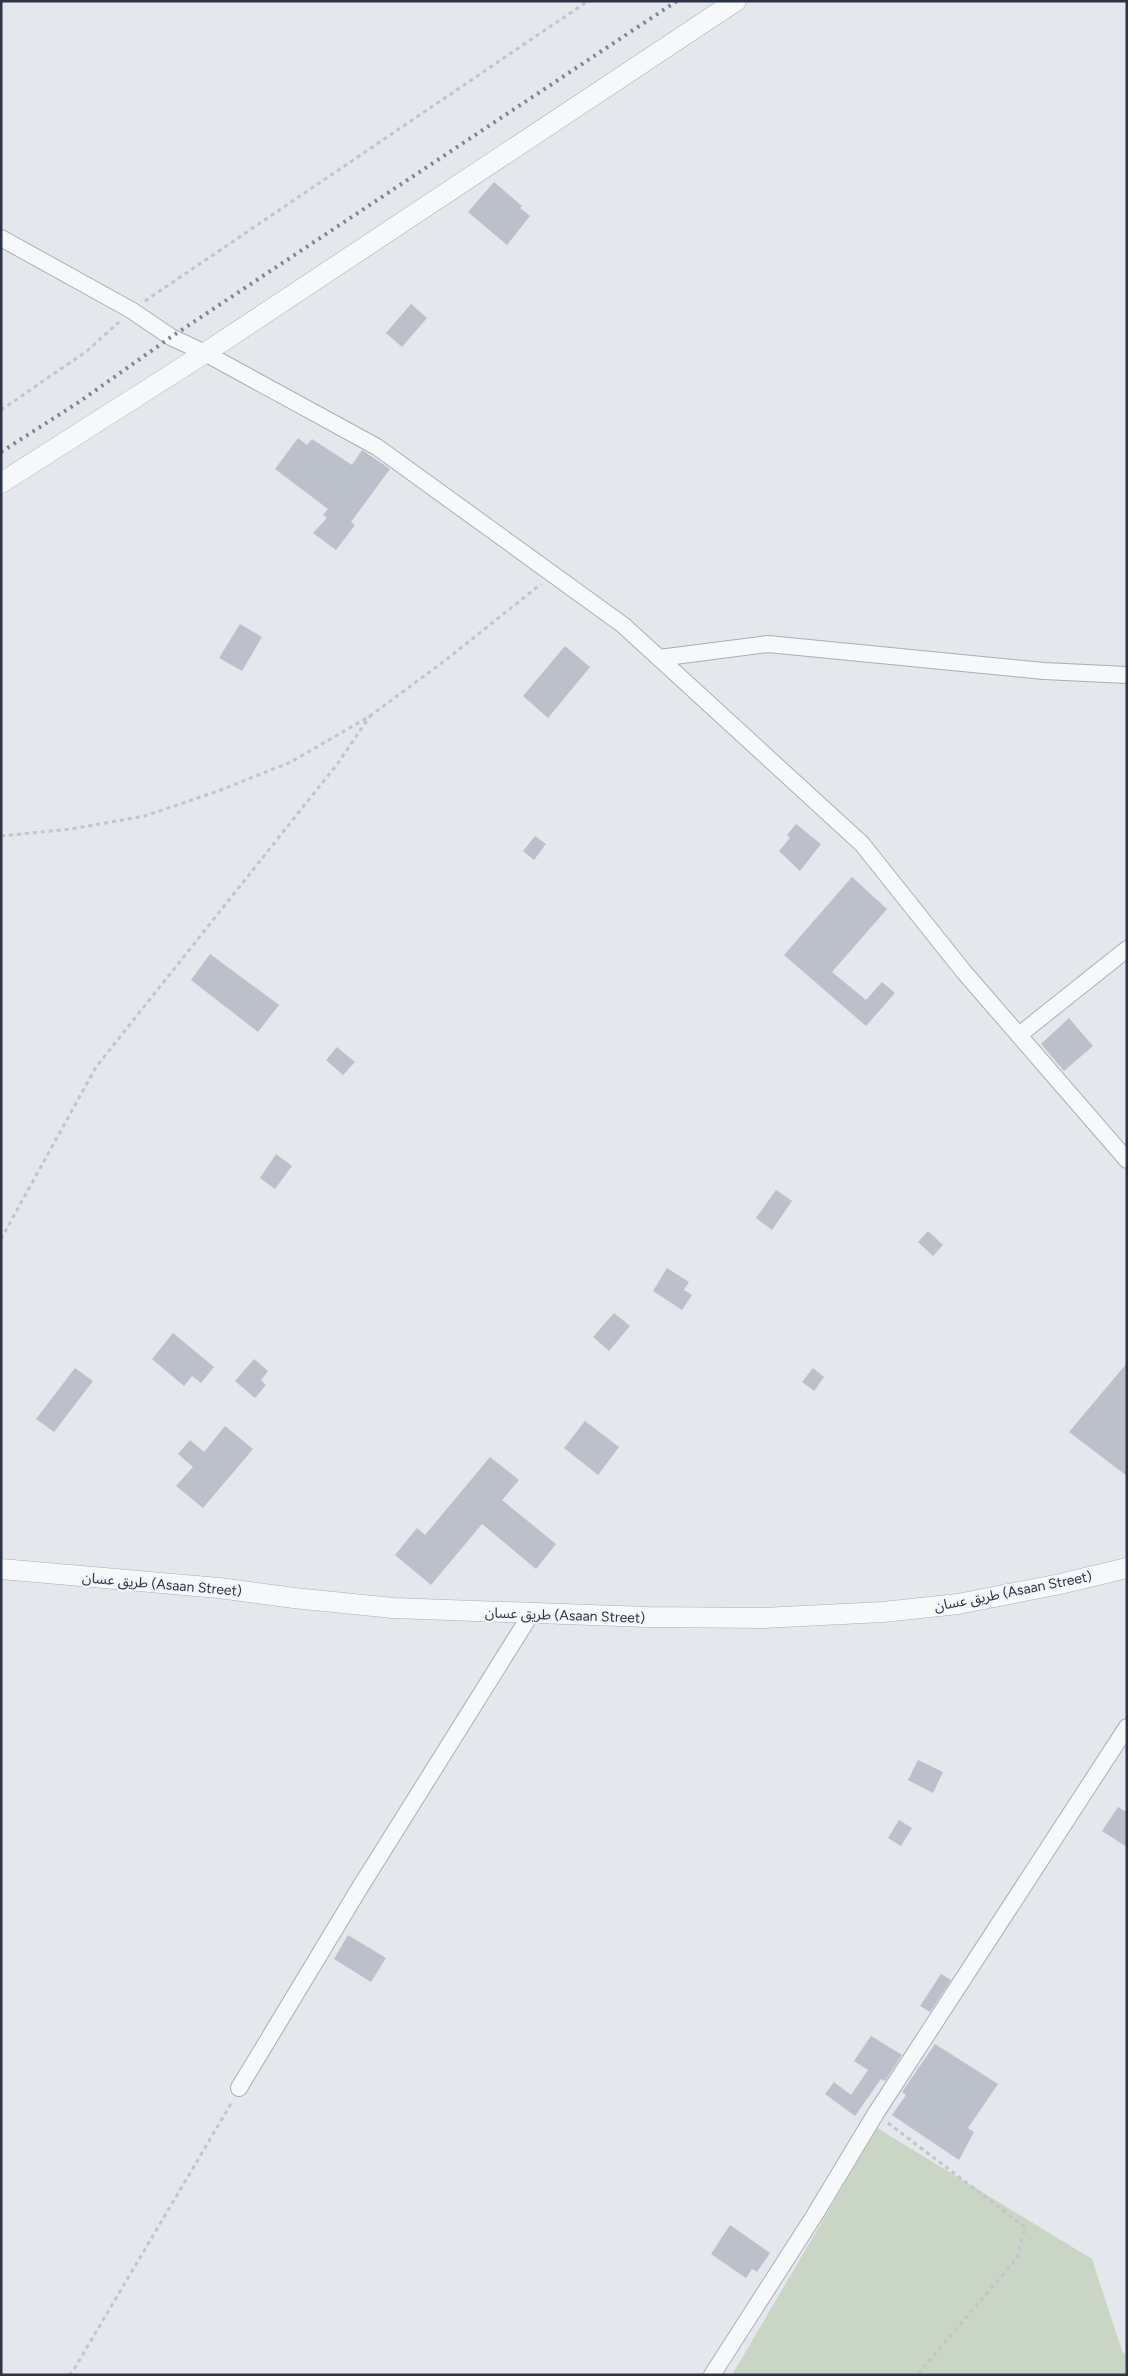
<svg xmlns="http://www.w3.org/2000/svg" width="1128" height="2376" font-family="Figtree,'Noto Sans Arabic',sans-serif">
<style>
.green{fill:#c9d6c5}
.building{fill:#bbc0ca}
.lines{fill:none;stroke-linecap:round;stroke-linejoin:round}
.minor-casing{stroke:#a9aeb7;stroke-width:18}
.tertiary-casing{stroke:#a9aeb7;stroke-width:21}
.path{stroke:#c2c5cb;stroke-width:3;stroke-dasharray:4 4;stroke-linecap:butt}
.minor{stroke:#f7f8fa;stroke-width:16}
.tertiary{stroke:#f7f8fa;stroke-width:20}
.rail{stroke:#7d8696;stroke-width:4;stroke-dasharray:2.5 5;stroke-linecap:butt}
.labels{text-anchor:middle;stroke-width:4.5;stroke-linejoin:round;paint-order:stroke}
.street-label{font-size:14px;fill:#2b3445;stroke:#f4f6f9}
</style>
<rect width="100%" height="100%" fill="#e4e7ec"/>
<path class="green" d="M877,2128L1092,2259L1122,2351L1127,2356V2375H732Z"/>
<path class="building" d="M494,182L522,206L520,208L530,216L507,245L468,212Z
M411,304L427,318L402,347L386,333Z
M298,438L307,445L312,439L352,465L362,450L390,469L351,522L355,525L336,550L313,533L327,518L323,515L328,509L275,469Z
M240,624L262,637L242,671L219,658Z
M565,646L590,667L548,718L523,696Z
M796,824L821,844L800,871L779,851L790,838L787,835Z
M535,836L546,844L534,860L523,851Z
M852,877L887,909L832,972L866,1000L882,982L895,993L866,1026L784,955Z
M210,954L279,1005L258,1032L191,980Z
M1069,1018L1093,1046L1064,1071L1041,1044Z
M337,1047L355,1062L343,1075L326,1060Z
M276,1154L292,1166L275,1189L260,1178Z
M776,1190L792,1201L772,1230L756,1218Z
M928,1231L943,1245L933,1256L918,1242Z
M667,1268L689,1282L684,1290L692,1295L682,1310L653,1291Z
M614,1313L630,1326L609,1351L593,1337Z
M173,1333L214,1367L201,1383L192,1376L184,1386L152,1359Z
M254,1359L268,1371L261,1380L266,1385L255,1398L235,1381Z
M1127,1363V1476L1069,1432Z
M75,1368L93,1381L54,1432L36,1419Z
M813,1368L824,1377L814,1391L802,1382Z
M585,1421L619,1447L598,1475L564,1448Z
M225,1426L253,1449L203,1508L176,1486L193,1467L178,1454L190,1440L204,1452Z
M490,1457L519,1480L502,1500L556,1544L536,1569L482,1524L431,1585L395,1555L417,1528L425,1535Z
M918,1760L943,1772L933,1793L908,1780Z
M1118,1807L1127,1812V1847L1102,1831Z
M899,1820L912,1828L901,1846L888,1838Z
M348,1935L386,1958L371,1982L334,1959Z
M941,1974L951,1980L930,2012L920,2006Z
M871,2036L902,2055L885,2081L881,2079L855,2116L825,2094L834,2082L851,2095L868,2070L854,2061Z
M935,2044L998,2084L968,2128L974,2132L959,2160L892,2115L906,2095L902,2092Z
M730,2225L770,2253L757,2272L752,2269L746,2278L711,2254Z"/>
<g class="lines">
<g class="minor-casing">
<path id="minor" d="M1,238L131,310L171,337L205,353L377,447L623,625L862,844L964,972L1127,1160
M659,658L768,644L1044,671L1127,675
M1019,1035L1127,949
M239,2088L359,1889L531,1614
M712,2375L814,2216L876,2113L1127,1727"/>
</g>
<g class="tertiary-casing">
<path id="tertiary" d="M1,483L205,353L736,1
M1,1569L219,1588L294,1598L393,1608L647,1617L763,1618L883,1612L958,1604L1060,1584L1127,1568"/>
</g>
<path class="path" d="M145,301L588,1
M1,410L87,351L119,322
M1,836L71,829L145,816L218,791L291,762L370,716L447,659L541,584
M1,1239L96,1067L338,763L370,716
M888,2123L1025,2227L1017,2258L917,2375
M69,2375L73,2371L232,2102"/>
<use href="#minor" class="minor"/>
<use href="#tertiary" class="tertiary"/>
<path class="rail" d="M1,452L79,402L171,337L677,1"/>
</g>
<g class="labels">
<g class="street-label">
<text transform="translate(162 1584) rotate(5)" y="5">طريق عسان (Asaan Street)</text>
<text transform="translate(1013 1591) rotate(-11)" y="5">طريق عسان (Asaan Street)</text>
<text transform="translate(565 1615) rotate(2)" y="5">طريق عسان (Asaan Street)</text>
</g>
</g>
<rect width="1128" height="2376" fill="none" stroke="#2b3445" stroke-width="5"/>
</svg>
